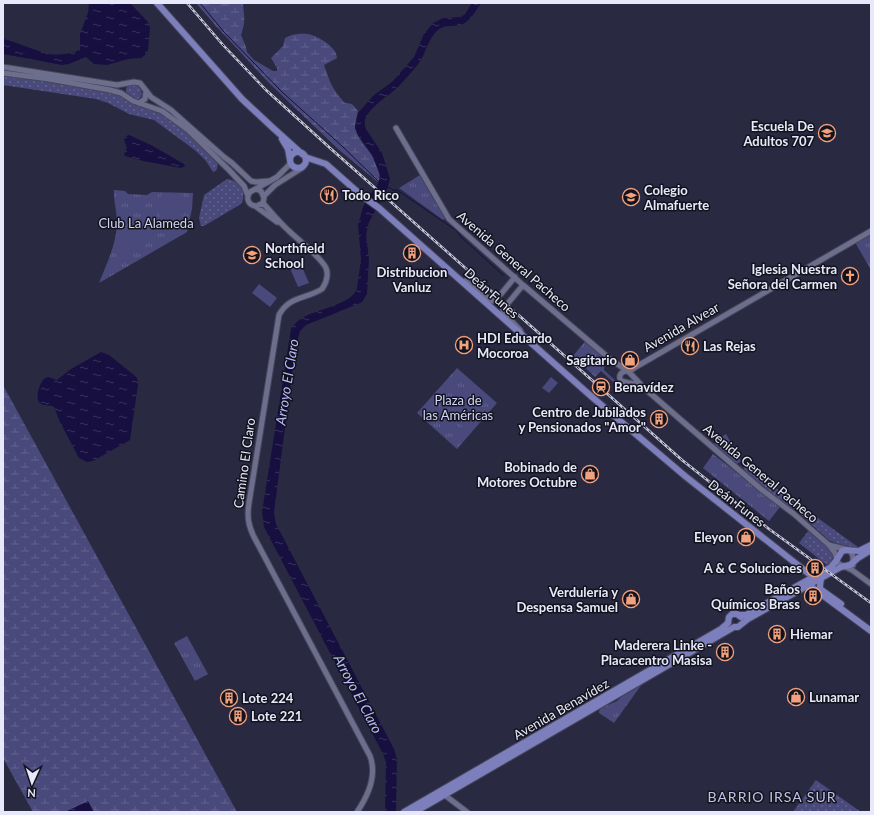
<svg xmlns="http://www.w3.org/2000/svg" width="874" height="815" font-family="Lato,sans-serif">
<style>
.grass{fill:url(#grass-dots)}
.wetland{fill:url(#wetland-marsh)}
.park{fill:url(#park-tufts)}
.pitch{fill:#49497b}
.water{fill:url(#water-ripples)}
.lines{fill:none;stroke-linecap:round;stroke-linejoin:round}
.stream{stroke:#160f40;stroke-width:1}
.minor-casing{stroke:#45455a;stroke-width:7}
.major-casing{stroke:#45455a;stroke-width:8}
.minor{stroke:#6c6e8b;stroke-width:5}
.major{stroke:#7d7ebc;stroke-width:6}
.rail-casing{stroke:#c6c7d9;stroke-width:2.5}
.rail{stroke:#13131e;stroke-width:1;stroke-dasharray:3;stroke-linecap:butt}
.labels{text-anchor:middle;stroke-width:3;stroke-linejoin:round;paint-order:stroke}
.poi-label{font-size:13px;font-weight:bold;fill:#e7e8f9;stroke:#13131e;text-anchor:end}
.park-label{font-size:13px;fill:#d3d5f7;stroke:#13131e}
.street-label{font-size:13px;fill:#e7e8f9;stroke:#13131e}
.water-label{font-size:14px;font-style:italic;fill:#b8bafd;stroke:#13131e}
.neighbourhood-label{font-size:14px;letter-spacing:1px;fill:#c1c3e4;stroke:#13131e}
</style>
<defs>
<pattern id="grass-dots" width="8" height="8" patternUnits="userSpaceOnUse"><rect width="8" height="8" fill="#49497b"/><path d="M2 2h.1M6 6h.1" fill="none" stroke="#63638e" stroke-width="1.8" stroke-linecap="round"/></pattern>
<pattern id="wetland-marsh" width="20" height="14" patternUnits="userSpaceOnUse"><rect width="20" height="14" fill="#49497b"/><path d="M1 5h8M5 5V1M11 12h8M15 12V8" fill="none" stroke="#63638e"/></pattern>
<pattern id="park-tufts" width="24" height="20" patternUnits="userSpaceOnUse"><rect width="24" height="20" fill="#49497b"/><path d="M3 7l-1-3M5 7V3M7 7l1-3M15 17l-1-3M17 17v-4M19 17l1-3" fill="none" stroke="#63638e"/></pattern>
<pattern id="water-ripples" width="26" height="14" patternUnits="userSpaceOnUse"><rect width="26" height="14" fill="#160f40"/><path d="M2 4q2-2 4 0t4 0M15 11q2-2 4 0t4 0" fill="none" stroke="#38325c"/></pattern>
</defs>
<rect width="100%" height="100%" fill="#292942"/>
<path class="grass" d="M3,74L55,81L117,94L154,109L172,120L211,154C216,159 220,163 216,171L213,172L206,161L196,151L154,120L129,114L108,103L96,99L3,85Z
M135,84C140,86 143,91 141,97L138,99H134L126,92C125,86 129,85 135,84Z
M227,179C239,180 248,192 241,204L204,226H201L199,218L204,195Z
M750,462L757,474L800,506L795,509H792L744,471C743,465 745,464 750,462Z
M804,508L858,547V548L848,547L830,541L800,514V510Z
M809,530L832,550L834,559L828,566L799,543Z
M816,780L861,812H793Z"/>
<path class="wetland" d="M196,3H243C244,18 246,20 241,35L246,47L247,52L254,60L273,71H277V68L271,58L283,46L285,38C291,34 300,33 307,34C317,35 337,47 337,58L324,65C330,82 332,89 345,103L352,104L358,111C357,116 355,121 355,126C357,146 384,157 379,183L338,149L268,82L215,25Z
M3,385L237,812H33L3,758Z"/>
<path class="park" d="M420,175L446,218L443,220L399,188Z
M114,190L125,191L128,194L147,195L152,192L193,193L192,209L187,232L99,283C107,263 117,243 117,221C117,211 113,200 114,190Z
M871,234V270L856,244L858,241Z
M586,340L607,358V360L605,362L604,370L616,381L614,383L601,371L595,377L573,356Z
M457,368L497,403L457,449L417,413Z
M726,434L741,461L737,464L714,444L719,438Z
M713,454L780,507L769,521L703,468Z
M187,636L208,674L195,681L174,643Z
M642,684L614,723L599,713V711L601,708L617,701L621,697Z"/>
<path class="pitch" d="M161,194L183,195L182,228L159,226Z
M126,227L143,232L144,234L139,251L137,252L120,248L119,245L123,228Z
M300,262L309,283L298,287L289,266Z
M259,284L277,298L270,307L252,293Z
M551,377L558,383L549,393L542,388Z
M472,408L480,416L467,430L459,423Z"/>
<path class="water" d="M89,3H130L148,22L150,27L148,50L145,55L141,58L128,59L107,65L94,64L86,57L69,64L62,65L3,54V39C18,42 30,49 45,53C54,56 67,54 76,52L78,50L80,51V34L88,13Z
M472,3H481C476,10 471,20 463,24C454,28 445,23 437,31C429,38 426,51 421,60C415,69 406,78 399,86C389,97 358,112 366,129L382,153L390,179L387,190L369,222L366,235L369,259L367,294L362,302L358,304L306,325L300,331L295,350L274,513L276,524L394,749L397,759L396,812H385L386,762L383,754L264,527L262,512L291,329C294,324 298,320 304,317C318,309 353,304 357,288L361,259L358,225L363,207L369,196L378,184L380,175L372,155L358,135L355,128L358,113L373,96L393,81L414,57L424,34L433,23L443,18L461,17L465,14Z
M129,135L151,145L184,164L185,166L181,168L143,161L125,156L124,154L127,148L124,140L126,136Z
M101,352L109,355L134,375L137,378L138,385L130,440L93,461L87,462L79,458L60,422L54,407C50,404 42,407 39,402C35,397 40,378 48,377C51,377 54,380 57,380L71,369Z
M88,801L94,812H65Z"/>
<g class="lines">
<path class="stream" d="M200,3L224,32L282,92L342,146L379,182
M388,187L393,190H397L457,231L461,237L503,275"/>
<g class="minor-casing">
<path id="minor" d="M3,67L117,85L134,82L140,83L151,97L171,110L224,157L232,163L251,181L256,182L269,181
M3,73L49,79L110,90L121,93L133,101L162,111L188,130L229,170L244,186L248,196
M139,103L145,99L146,91
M396,128L449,219L523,285L610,359L629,372L643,387L681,420L761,489L794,514L829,545L835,553L837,560L839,564L852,570L871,584
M256,189L261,191L264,198L263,203L257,206C249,206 245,199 250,192L277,177L290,164
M264,196L275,185L302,168
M263,203C271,212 279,222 288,230C298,240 321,257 326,268C329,276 326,283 322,289C306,299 289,296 279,315L249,503C247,516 248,525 254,537L370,756C377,775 368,796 357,812
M255,206L277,222
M465,281L492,301L497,298
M501,294L515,277
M509,302L523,285
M505,305L503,309V312L520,330L521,332
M627,371C621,371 618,376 621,381L642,386
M629,372L634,368L871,231
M829,545L849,550C854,554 853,559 853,565
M442,793L467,812"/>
</g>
<g class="major-casing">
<path id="major" d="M157,3L242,99L272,127L302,154
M282,139L288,149L290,160
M290 160a8 8 0 1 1 16 0a8 8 0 1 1-16 0Z
M305,157L326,164L361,195L379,208L592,397L685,476L813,577
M821,579L820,585V589L841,604
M808,586L813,588L871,631
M739,615H746L751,612L831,567L836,561L842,551L846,550L859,551L871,545
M728,623L729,617L732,614H737L741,617
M404,812L721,629L728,623
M415,812L734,627H738L748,619L841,567L850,565L858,558L871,550"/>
</g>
<use href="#minor" class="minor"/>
<use href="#major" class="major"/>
<g class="rail-casing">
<path id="rail" d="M187,3L223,45L266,90L330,148L682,460L769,529L871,603"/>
</g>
<use href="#rail" class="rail"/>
</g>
<defs>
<g id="school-ring" transform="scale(0.9)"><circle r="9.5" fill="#13131e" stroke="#f1a17d" stroke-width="1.5"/><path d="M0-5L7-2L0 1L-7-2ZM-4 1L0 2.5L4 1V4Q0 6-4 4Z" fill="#f1a17d"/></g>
<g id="restaurant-ring" transform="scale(0.9)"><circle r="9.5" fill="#13131e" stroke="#f1a17d" stroke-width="1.5"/><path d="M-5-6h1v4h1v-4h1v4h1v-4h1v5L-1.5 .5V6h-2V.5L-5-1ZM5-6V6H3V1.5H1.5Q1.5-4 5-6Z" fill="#f1a17d"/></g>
<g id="building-ring" transform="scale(0.9)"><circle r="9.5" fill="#13131e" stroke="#f1a17d" stroke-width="1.5"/><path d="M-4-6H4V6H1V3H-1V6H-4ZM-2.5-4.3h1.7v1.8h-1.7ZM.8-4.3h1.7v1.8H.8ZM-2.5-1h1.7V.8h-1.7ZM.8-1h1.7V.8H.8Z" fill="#f1a17d"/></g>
<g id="church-ring" transform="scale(0.9)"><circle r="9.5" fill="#13131e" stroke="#f1a17d" stroke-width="1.5"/><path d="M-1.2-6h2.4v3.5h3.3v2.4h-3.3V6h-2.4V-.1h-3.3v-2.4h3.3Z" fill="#f1a17d"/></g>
<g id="hospital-ring" transform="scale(0.9)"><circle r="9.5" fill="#13131e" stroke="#f1a17d" stroke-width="1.5"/><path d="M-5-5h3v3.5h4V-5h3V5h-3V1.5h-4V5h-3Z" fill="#f1a17d"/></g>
<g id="shop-ring" transform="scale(0.9)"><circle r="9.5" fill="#13131e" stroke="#f1a17d" stroke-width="1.5"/><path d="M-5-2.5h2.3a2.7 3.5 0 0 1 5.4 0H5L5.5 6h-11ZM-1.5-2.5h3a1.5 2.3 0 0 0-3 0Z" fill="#f1a17d"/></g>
<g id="station-ring" transform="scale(0.9)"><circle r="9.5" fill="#13131e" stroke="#f1a17d" stroke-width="1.5"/><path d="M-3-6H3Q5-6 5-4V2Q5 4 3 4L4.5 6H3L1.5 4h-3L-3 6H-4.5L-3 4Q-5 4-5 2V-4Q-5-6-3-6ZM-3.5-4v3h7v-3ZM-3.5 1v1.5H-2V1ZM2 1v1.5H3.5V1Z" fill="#f1a17d"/></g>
</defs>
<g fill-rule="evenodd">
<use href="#school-ring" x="827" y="133"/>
<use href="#restaurant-ring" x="329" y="195"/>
<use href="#school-ring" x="631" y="197"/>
<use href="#building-ring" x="412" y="253"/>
<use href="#school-ring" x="252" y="255"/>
<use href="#church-ring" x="850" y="276"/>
<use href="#hospital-ring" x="464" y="345"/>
<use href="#restaurant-ring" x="690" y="346"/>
<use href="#shop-ring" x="630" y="360"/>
<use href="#station-ring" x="601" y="387"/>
<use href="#building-ring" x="659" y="419"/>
<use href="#shop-ring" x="590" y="474"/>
<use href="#shop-ring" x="746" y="537"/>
<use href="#building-ring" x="815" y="568"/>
<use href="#building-ring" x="813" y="596"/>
<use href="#shop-ring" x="631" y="599"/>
<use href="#building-ring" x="777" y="634"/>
<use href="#building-ring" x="725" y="652"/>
<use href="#shop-ring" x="796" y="697"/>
<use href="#building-ring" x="229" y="698"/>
<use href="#building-ring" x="238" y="716"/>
</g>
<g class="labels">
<g class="poi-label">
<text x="814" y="131">Escuela De<tspan x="814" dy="15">Adultos 707</tspan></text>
<text x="644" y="195" text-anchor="start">Colegio<tspan x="644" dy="15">Almafuerte</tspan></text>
<text x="342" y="200" text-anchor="start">Todo Rico</text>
<text x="265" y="253" text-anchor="start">Northfield<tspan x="265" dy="15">School</tspan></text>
<text x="837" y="274">Iglesia Nuestra<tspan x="837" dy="15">Señora del Carmen</tspan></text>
<text x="412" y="277" text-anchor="middle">Distribucion<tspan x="412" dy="15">Vanluz</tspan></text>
<text x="477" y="343" text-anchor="start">HDI Eduardo<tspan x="477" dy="15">Mocoroa</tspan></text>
<text x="703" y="351" text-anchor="start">Las Rejas</text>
<text x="617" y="365">Sagitario</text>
<text x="614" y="392" text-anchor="start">Benavídez</text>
<text x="646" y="417">Centro de Jubilados<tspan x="646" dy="15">y Pensionados "Amor"</tspan></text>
<text x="577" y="472">Bobinado de<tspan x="577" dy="15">Motores Octubre</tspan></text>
<text x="733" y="542">Eleyon</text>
<text x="802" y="573">A &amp; C Soluciones</text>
<text x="800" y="594">Baños<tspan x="800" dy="15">Químicos Brass</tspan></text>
<text x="618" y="597">Verdulería y<tspan x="618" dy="15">Despensa Samuel</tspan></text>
<text x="790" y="639" text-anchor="start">Hiemar</text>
<text x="712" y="650">Maderera Linke -<tspan x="712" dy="15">Placacentro Masisa</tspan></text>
<text x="809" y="702" text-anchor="start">Lunamar</text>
<text x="242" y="703" text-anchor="start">Lote 224</text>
<text x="251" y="721" text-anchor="start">Lote 221</text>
</g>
<g class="park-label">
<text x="146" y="228">Club La Alameda</text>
<text x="458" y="405">Plaza de<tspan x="458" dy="15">las Américas</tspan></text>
</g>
<g class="street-label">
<text transform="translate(514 261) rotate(41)" y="5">Avenida General Pacheco</text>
<text transform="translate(492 293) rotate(42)" y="5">Deán Funes</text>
<text transform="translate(681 327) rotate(-30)" y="5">Avenida Alvear</text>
<text transform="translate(244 463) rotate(-82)" y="5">Camino El Claro</text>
<text transform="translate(761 473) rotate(40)" y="5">Avenida General Pacheco</text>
<text transform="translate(737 503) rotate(38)" y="5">Deán Funes</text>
<text transform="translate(561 709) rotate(-30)" y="5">Avenida Benavídez</text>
</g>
<g class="water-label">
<text transform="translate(287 382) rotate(-81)" y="5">Arroyo El Claro</text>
<text transform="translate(358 694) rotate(62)" y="5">Arroyo El Claro</text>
</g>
<g class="neighbourhood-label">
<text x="772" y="802">BARRIO IRSA SUR</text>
</g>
</g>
<rect width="874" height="815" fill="none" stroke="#e7e8f9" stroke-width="8"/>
<g transform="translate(32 783) rotate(183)" stroke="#13131e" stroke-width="3" paint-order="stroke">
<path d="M0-3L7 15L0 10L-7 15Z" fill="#e7e8f9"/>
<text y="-6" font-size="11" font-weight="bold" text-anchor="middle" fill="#e7e8f9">N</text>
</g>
</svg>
